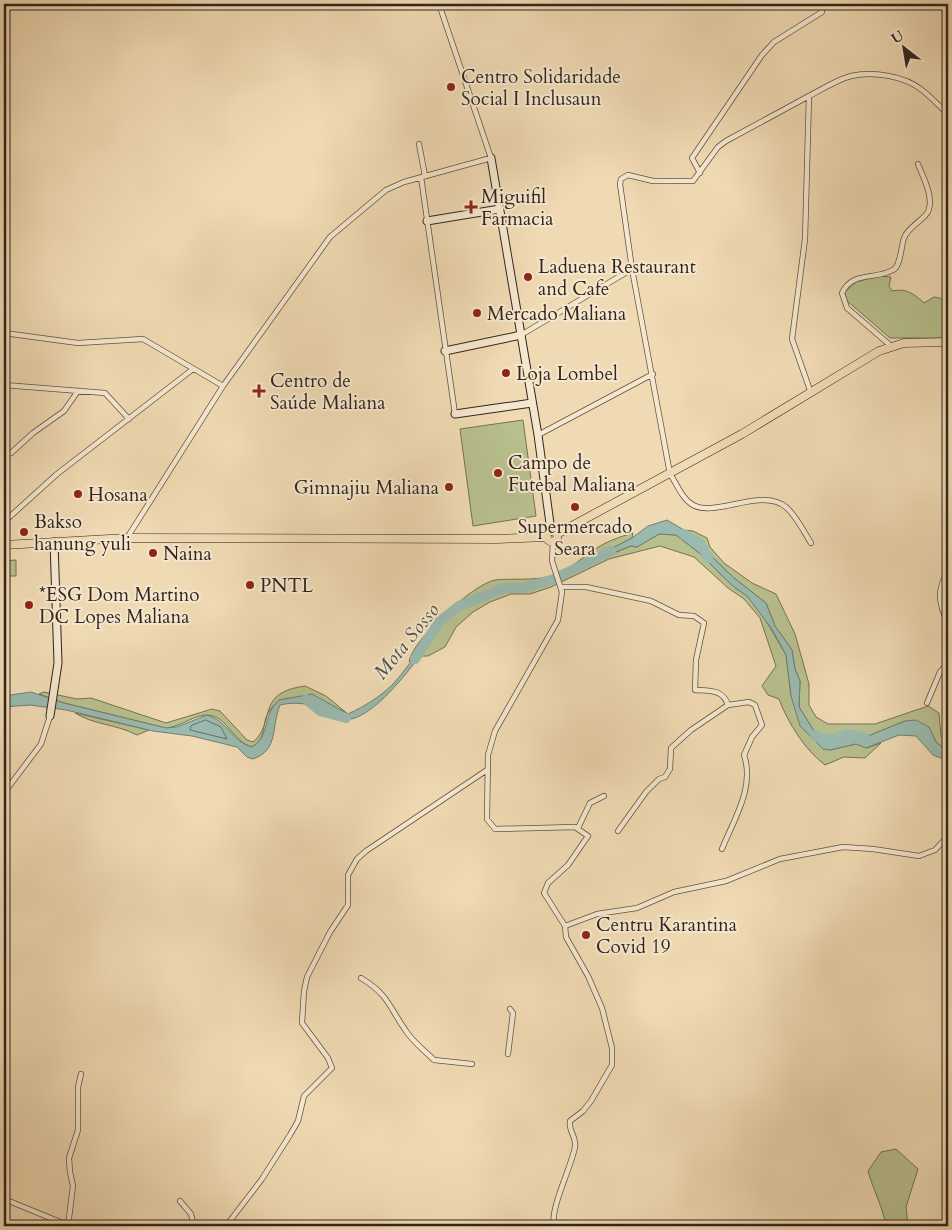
<svg xmlns="http://www.w3.org/2000/svg" width="952" height="1230" font-family="Cardo,serif">
<style>
.green{fill:#b8c08e;stroke:#747256}
.water{fill:#9abaaf;stroke:#707e75}
.lines{fill:none;stroke-linecap:round;stroke-linejoin:round}
.shore{stroke:#667066;stroke-width:1}
.river{stroke:#9abaaf;stroke-width:10}
.street-casing{stroke:#615242;stroke-width:6}
.secondary-casing{stroke:#31251d;stroke-width:9}
.primary-casing{stroke:#31251d;stroke-width:9}
.street{stroke:#f5e7ce;stroke-width:4.5}
.secondary{stroke:#f5e7ce;stroke-width:7}
.primary{stroke:#f0dab3;stroke-width:8}
.poi-dot{fill:#8f2418;stroke:#f5e7ce;stroke-width:2}
.labels{text-anchor:middle;stroke-width:4;stroke-linejoin:round;paint-order:stroke}
.poi-label{font-size:19px;fill:#31251d;stroke:#f5e7ce;text-anchor:start}
.water-label{font-size:20px;font-style:italic;fill:#505249;stroke:#f5e7ce}
</style>
<rect width="100%" height="100%" fill="#f0dab3"/>
<filter id="stains"><feTurbulence type="fractalNoise" baseFrequency=".004" numOctaves="4"/><feColorMatrix values="0 0 0 0 .2 0 0 0 0 .09 0 0 0 0 .02 0 0 0 .5 -.17"/></filter>
<radialGradient id="worn" r=".72"><stop offset=".6" stop-color="#630" stop-opacity="0"/><stop offset="1" stop-color="#630" stop-opacity=".3"/></radialGradient>
<path class="green" d="M877,276L891,277L889,286L892,291C906,288 913,293 924,303L934,297L940,298L948,305V338H890L846,300L845,292L856,282Z
M523,420L536,516L473,526L460,429Z
M684,530L693,531L707,538L710,547L724,563L752,583L776,594L795,634L809,684V705L816,717L828,724H875L928,706L939,713L941,736L946,745H948V752L936,742L929,727L905,721L868,736L856,733L841,740L829,741L814,731L799,707L800,681L795,669L792,650L775,626L766,603L734,578Z
M633,533L632,538L601,554L599,559L631,546L637,547L659,534L676,535L698,552L734,587L747,596L759,609L786,655L791,696L814,739L823,749L830,750L856,744L867,748L881,743L865,758L844,757L825,765C805,750 788,723 779,699L768,695L762,686L776,666L760,618L744,599L728,588L694,557L660,546L609,559L551,587L530,594H511L490,602L473,612L456,627L445,647L428,656H420L427,644L409,662C412,640 473,584 495,580C512,578 534,581 552,576C568,571 580,559 594,550C605,542 619,537 633,533Z
M16,560V576H4V561Z
M305,686L326,696L348,714L312,695L279,700C275,704 271,708 268,713C261,726 267,738 252,747C233,742 227,716 208,715C195,714 181,727 166,728L64,703L39,694L44,692L77,699L91,698L166,723L212,709L220,711L247,740L253,742C277,722 254,693 305,686Z
M75,713L149,730L137,735C116,724 94,725 75,713Z
M896,1149L918,1169L906,1207L908,1226H886C883,1207 873,1190 868,1171L881,1152Z"/>
<path class="water" d="M667,520L684,530L734,578L766,603L775,626L792,650L795,669L800,681L799,707L814,731L829,741L841,740L856,733L868,736L905,721L916,720L929,727L936,742L948,752V761L933,755L916,736L899,735L866,748L856,744L830,750L823,749L800,726L791,696L786,655L772,629L747,596L734,587L698,552L676,535L659,534L637,547L631,546L598,559L601,554L632,538L648,526Z
M429,642C416,663 369,726 342,719C337,718 334,714 329,712C314,704 297,701 280,705C271,727 279,750 253,759L247,757L237,747L192,736L153,731L66,710L30,705L4,707V696L31,692L64,703L166,728L177,727L207,715C228,721 232,742 252,747C271,735 262,715 279,700L312,694L348,714C365,706 380,697 393,684C406,670 414,655 429,642Z"/>
<g class="lines">
<path class="shore" d="M206,720L221,727L227,739L190,730L191,726Z"/>
<path class="river" d="M683,534L700,543L708,558
M415,659L439,622L459,606L504,588H522L554,579L611,551
M306,699L320,711L346,718
M815,735L816,737L832,739L849,734L865,738"/>
<g class="street-casing">
<path id="street" d="M809,96C823,89 836,80 851,76C873,71 905,76 922,90C931,97 939,106 948,114
M419,144L425,176
M700,173L692,158L762,55L774,42L822,12L823,4
M421,177L455,414
M632,269L670,474C677,484 682,499 693,505C716,518 763,486 787,508C797,517 804,532 811,543
M4,333L78,343L143,339L223,386
M521,335L632,269L620,184L621,179L628,175L653,181H693L718,147L726,141L809,96L805,239L792,339L811,393
M891,346L847,308L842,293C852,271 875,280 893,270C901,266 901,246 904,238C909,225 927,219 929,209C933,195 923,177 918,164
M4,385L105,393L129,419
M538,435L653,374
M4,455L11,453L33,433L64,411L78,391
M4,522L57,474L193,369
M127,538L223,386L330,237L386,190L404,182L491,158L439,4
M553,542L552,561L562,592L558,620L495,731L488,755L487,819L495,829L575,827L588,836L568,865L548,883L544,893L565,926L566,937L588,976L602,1008L612,1048V1065L591,1101L583,1111L570,1121C568,1130 577,1138 575,1147C571,1168 550,1208 554,1226
M948,571C936,591 939,604 948,624
M562,587H586L651,601L679,615L694,616L704,623L696,660L695,690C710,691 723,689 728,705L749,702L755,705L762,725L752,737L744,755C755,787 734,819 722,849
M927,703L940,672L948,663
M4,793L41,744L50,716
M578,828L590,803L604,796
M618,831L646,792L659,779L665,777L670,769L671,748L691,730L728,705
M565,926L597,914L637,908L674,892L726,881L780,859L843,847L873,849L919,856L935,850L948,836
M361,978C389,995 389,1007 406,1031C413,1042 425,1051 434,1060L472,1064
M508,1054L513,1013L510,1009
M4,1199L70,1226
M180,1201L191,1214L194,1226
M68,1226L73,1186L70,1172L69,1158L78,1130V1087L81,1074
M107,1226L109,1223
M226,1226L262,1179L290,1135L298,1121L304,1096L332,1068L328,1058L302,1023L304,991L307,977L330,932L348,905V875L357,859L366,851L487,770"/>
</g>
<g class="secondary-casing">
<path id="secondary" d="M491,158L538,435L551,531
M427,221L500,209
M445,351L521,335
M455,414L532,403
M50,716L58,663L54,542"/>
</g>
<g class="primary-casing">
<path id="primary" d="M546.5 536a5.5 5.5 0 1 1 11 0a5.5 5.5 0 1 1-11 0Z
M557,534L742,434L879,351L904,343L948,342
M4,545L127,538L497,539L547,537"/>
</g>
<use href="#street" class="street"/>
<use href="#secondary" class="secondary"/>
<use href="#primary" class="primary"/>
</g>
<g class="poi-dot">
<circle cx="451" cy="87" r="5"/>
<path d="M468.5 199.5h5v5h5v5h-5v5h-5v-5h-5v-5h5z"/>
<circle cx="528" cy="277" r="5"/>
<circle cx="477" cy="313" r="5"/>
<circle cx="506" cy="373" r="5"/>
<path d="M256.5 383.5h5v5h5v5h-5v5h-5v-5h-5v-5h5z"/>
<circle cx="498" cy="473" r="5"/>
<circle cx="449" cy="487" r="5"/>
<circle cx="78" cy="494" r="5"/>
<circle cx="575" cy="507" r="5"/>
<circle cx="24" cy="532" r="5"/>
<circle cx="153" cy="553" r="5"/>
<circle cx="250" cy="585" r="5"/>
<circle cx="29" cy="605" r="5"/>
<circle cx="586" cy="935" r="5"/>
</g>
<g class="labels">
<g class="poi-label">
<text x="461" y="83">Centro Solidaridade<tspan x="461" dy="22">Social I Inclusaun</tspan></text>
<text x="481" y="203">Miguifil<tspan x="481" dy="22">Farmacia</tspan></text>
<text x="538" y="273">Laduena Restaurant<tspan x="538" dy="22">and Cafe</tspan></text>
<text x="487" y="320">Mercado Maliana</text>
<text x="516" y="380">Loja Lombel</text>
<text x="270" y="387">Centro de<tspan x="270" dy="22">Saúde Maliana</tspan></text>
<text x="508" y="469">Campo de<tspan x="508" dy="22">Futebal Maliana</tspan></text>
<text x="439" y="494" text-anchor="end">Gimnajiu Maliana</text>
<text x="88" y="501">Hosana</text>
<text x="34" y="528">Bakso<tspan x="34" dy="22">hanung yuli</tspan></text>
<text x="575" y="533" text-anchor="middle">Supermercado<tspan x="575" dy="22">Seara</tspan></text>
<text x="163" y="560">Naina</text>
<text x="260" y="592">PNTL</text>
<text x="39" y="601">*ESG Dom Martino<tspan x="39" dy="22">DC Lopes Maliana</tspan></text>
<text x="596" y="931">Centru Karantina<tspan x="596" dy="22">Covid 19</tspan></text>
</g>
<g class="water-label">
<text transform="translate(406 641) rotate(-51)" y="7">Mota Sosso</text>
</g>
</g>
<rect width="952" height="1230" fill="none" stroke="#f0dab3" stroke-width="20"/>
<rect x="5" y="5" width="942" height="1220" fill="none" stroke="#31251d" stroke-width="2.5"/>
<rect x="10" y="10" width="932" height="1210" fill="none" stroke="#31251d"/>
<g transform="translate(904 48) rotate(329)" stroke="#f5e7ce" stroke-width="4" paint-order="stroke">
<path d="M0-4L9 19L0 12L-9 19Z" fill="#31251d"/>
<text y="-8" font-size="14" font-weight="bold" text-anchor="middle" fill="#31251d">U</text>
</g>
<rect width="100%" height="100%" filter="url(#stains)"/>
<rect width="100%" height="100%" fill="url(#worn)"/>
</svg>
